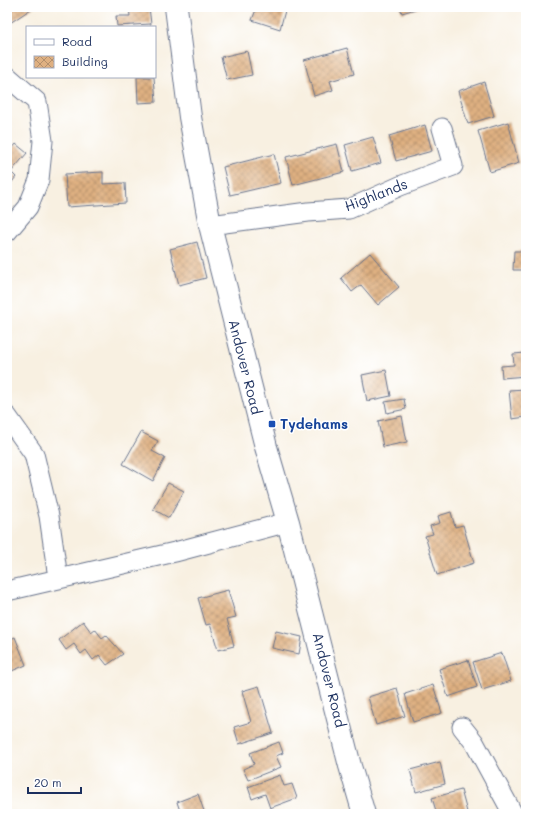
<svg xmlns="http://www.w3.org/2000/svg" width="533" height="821" font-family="Mali,sans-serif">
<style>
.building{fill:url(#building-cross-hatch)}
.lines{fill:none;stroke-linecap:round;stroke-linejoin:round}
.minor-casing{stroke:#68738c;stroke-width:21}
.major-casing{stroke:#68738c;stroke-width:24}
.minor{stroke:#fff;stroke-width:19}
.major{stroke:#fff;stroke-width:22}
.transit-dot{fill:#1a4fb4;stroke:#fff;stroke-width:1.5}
.labels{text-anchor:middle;stroke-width:3;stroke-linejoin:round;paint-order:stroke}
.street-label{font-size:14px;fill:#1b2f5e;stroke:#fff}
.transit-label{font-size:14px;font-weight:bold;fill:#164399;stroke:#fff;text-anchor:start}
</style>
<defs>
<pattern id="building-cross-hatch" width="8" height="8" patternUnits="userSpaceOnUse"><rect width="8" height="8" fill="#dfb081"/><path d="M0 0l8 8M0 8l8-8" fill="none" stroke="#b4906d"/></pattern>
</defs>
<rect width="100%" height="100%" fill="#fff"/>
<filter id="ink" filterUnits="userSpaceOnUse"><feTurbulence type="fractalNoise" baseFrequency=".025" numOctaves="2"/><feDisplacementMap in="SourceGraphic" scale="8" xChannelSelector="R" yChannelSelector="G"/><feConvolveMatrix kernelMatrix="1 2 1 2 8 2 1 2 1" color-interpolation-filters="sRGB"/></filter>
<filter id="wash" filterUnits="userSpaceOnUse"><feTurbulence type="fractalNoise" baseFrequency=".012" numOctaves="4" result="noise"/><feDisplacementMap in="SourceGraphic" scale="16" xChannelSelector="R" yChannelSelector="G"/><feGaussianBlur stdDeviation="0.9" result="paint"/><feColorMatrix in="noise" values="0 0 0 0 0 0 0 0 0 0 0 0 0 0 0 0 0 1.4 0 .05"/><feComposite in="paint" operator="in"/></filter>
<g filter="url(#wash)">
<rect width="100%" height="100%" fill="#f8f0e1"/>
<g id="blocks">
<path class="building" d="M7,7H34L7,25Z
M129,7H149L151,24L117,26L116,16H130Z
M257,7H286L280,29L252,20Z
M400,7H422L402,13Z
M347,48L354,74L330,81L333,90L314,96L304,60Z
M247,51L252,75L227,80L221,57Z
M137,77H154L156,102L138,103Z
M484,82L494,116L468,124L458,91Z
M508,122L519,163L490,172L478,131Z
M425,125L432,151L396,161L389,136Z
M373,137L381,163L352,171L345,145Z
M16,144L27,153L11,172L16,177L8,187L7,155Z
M337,144L344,172L293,185L286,157Z
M274,154L281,183L230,195L223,167Z
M103,172V184L125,183L126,203L67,207L65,174Z
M197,242L206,278L179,285L170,249Z
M514,251H526V270H513Z
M370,253L399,287L378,305L361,285L352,292L341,278Z
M526,353V376L502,378L501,366L514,365L513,354Z
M386,370L391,396L367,401L362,375Z
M526,389V417L512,419L509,390Z
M404,399L406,409L387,413L385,402Z
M402,416L407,442L383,447L378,421Z
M141,432L158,441L152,451L165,458L153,481L123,464Z
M168,483L184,491L169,518L153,509Z
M451,512L455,527L463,525L474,563L437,575L425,536L433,534L430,526L440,523L438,516Z
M228,590L236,617L227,619L234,646L218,650L210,624L206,625L198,598Z
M83,621L91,632L95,629L102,638L106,635L123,654L107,665L99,655L93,660L86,650L81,654L74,644L66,650L59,640Z
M276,631L302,637L299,654L272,648Z
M15,637L26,665L7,673V641Z
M502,653L511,681L482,690L473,662Z
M468,660L477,687L448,697L439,669Z
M433,685L442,713L413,722L405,694Z
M259,686L273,733L239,744L234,727L251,722L242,691Z
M397,688L405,716L376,725L368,697Z
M279,742L283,753L276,756L281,767L248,780L243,769L254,764L250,753Z
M440,762L445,784L416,792L410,770Z
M280,775L284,786L292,784L297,798L270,808L265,794L252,799L248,787Z
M461,790L467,812L459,814H437L432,798Z
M198,794L205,814H181L177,802Z"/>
</g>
</g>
<g filter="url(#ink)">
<use href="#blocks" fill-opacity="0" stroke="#68738c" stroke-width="1"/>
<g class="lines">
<g class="minor-casing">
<path id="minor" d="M7,76L37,102L43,141L39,180L28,207L7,232
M210,225L308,212L349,209L400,186L453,166L442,128
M7,416L34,454L49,516L58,578
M7,591L175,552L288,522
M462,727L474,742L513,814"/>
</g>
<g class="major-casing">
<path id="major" d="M176,7L190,117L210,225L266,447L288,522L350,766L364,814"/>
</g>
<use href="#minor" class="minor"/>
<use href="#major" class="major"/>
</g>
</g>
<rect class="transit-dot" x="268" y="420" width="8" height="8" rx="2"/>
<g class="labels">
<g class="street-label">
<text transform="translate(376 195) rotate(-21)" y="5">Highlands</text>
<text transform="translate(245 367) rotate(76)" y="5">Andover Road</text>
<text transform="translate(329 680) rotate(76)" y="5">Andover Road</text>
</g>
<g class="transit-label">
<text x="280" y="429">Tydehams</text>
</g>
</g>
<rect width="533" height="821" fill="none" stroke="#fff" stroke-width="24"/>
<rect x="26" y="26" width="130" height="52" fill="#ffffff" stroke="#a4acbf"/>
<rect x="34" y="39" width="20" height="6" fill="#ffffff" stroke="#a4acbf"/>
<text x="62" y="46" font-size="12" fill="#1b2f5e">Road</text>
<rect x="34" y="56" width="20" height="12" fill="url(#building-cross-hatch)" stroke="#a4acbf"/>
<text x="62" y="66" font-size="12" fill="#1b2f5e">Building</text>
<path d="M28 787v6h53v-6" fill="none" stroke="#1b2f5e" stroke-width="2"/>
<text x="34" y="787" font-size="12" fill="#1b2f5e" stroke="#ffffff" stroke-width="3" paint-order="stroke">20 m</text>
</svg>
